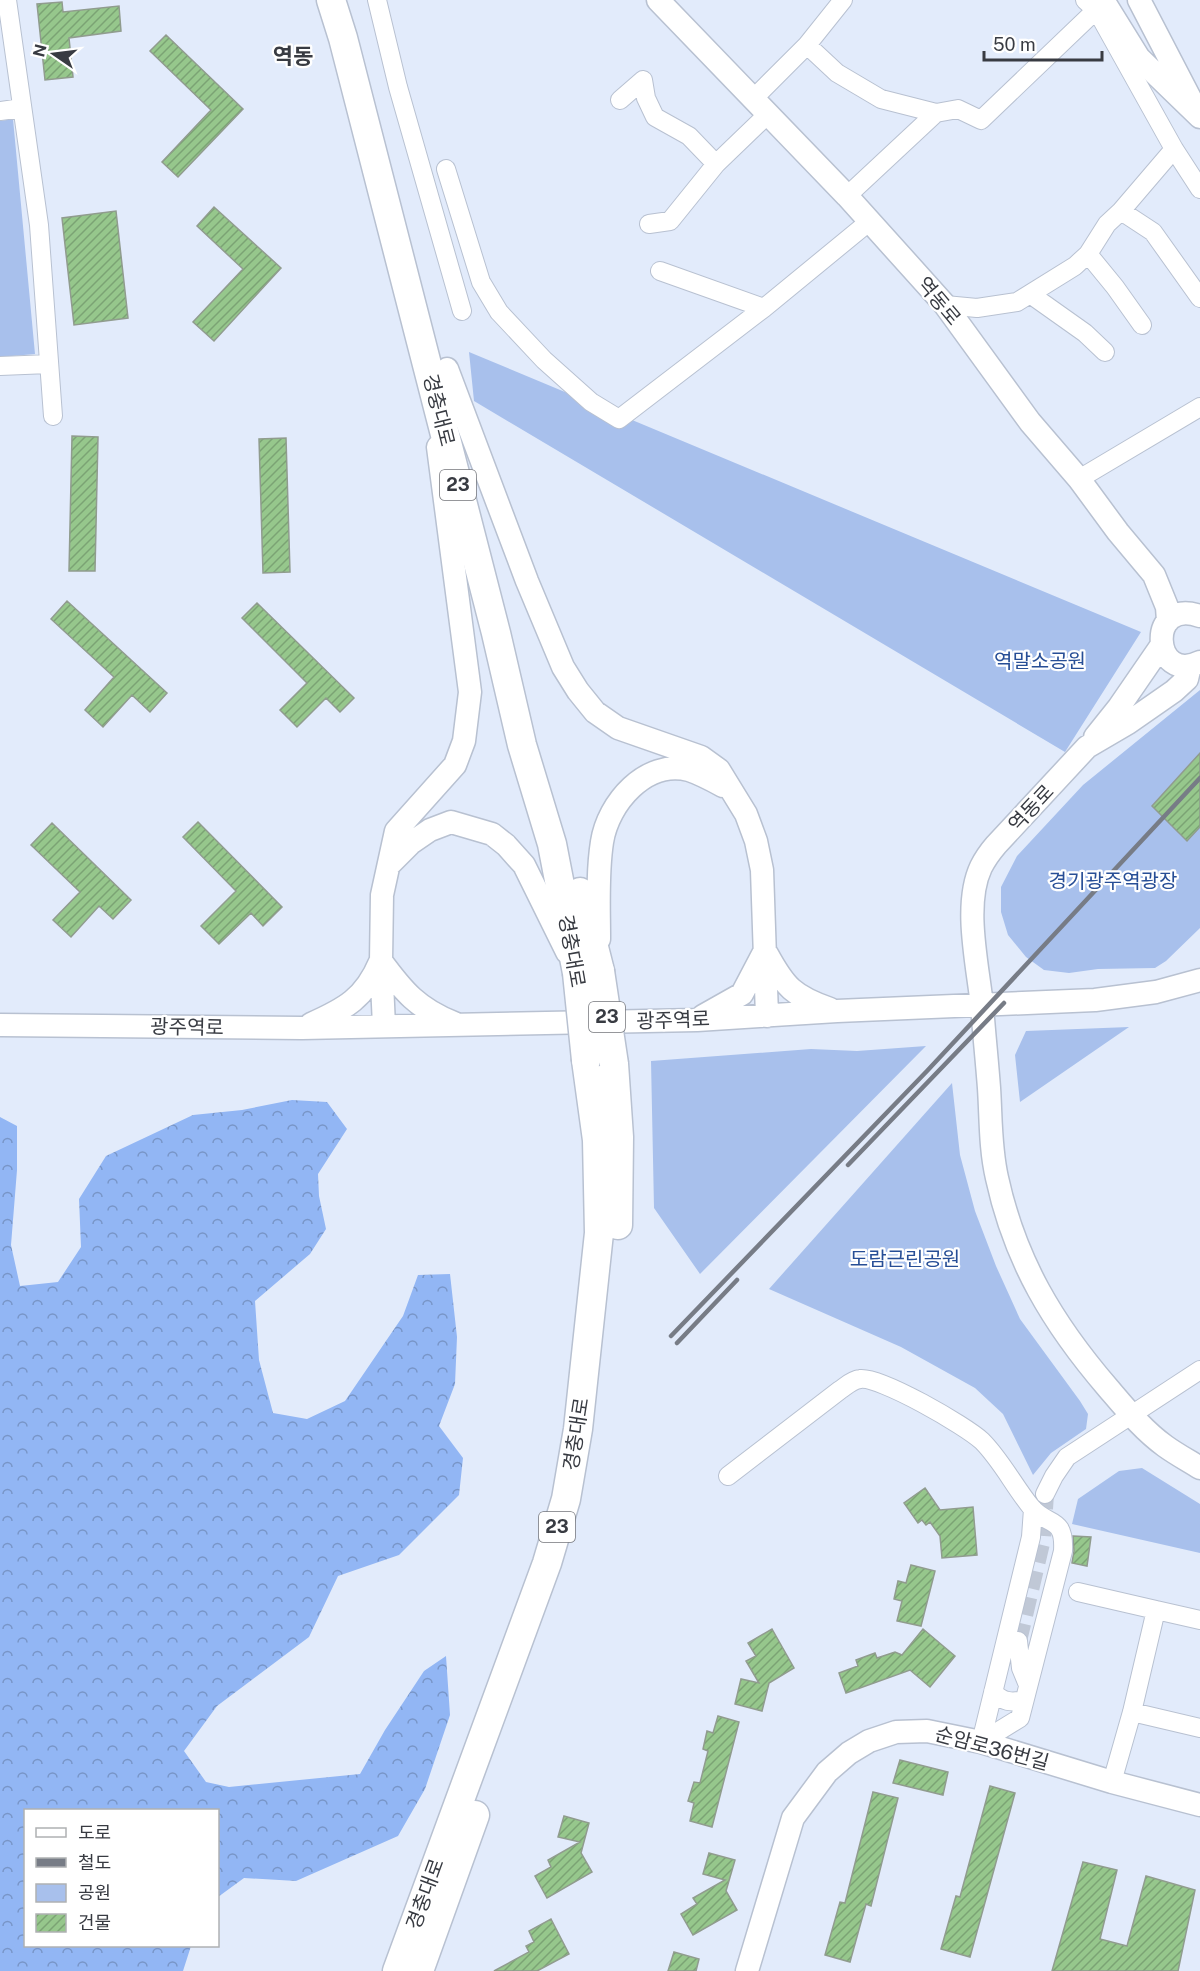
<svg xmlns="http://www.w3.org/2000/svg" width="1200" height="1971" font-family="'Public Sans','Noto Sans KR',sans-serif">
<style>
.green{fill:#a8c0ec}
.forest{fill:url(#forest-crowns)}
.building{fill:url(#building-hatch);stroke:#909c8e;stroke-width:1.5}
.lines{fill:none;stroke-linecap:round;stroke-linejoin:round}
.minor-tunnel{stroke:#c0c8d6;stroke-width:18;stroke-dasharray:18 9;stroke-linecap:butt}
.minor-casing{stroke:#b8c1d1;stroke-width:20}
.tertiary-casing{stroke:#b8c1d1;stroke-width:25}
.primary-casing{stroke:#b8c1d1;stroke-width:31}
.minor{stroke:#fff;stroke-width:18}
.tertiary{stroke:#fff;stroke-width:22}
.primary{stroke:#fff;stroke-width:28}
.rail{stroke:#777c86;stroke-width:4.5}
.primary-bridge-casing{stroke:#b8c1d1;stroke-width:31;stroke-linecap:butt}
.primary-bridge{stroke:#fff;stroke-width:28}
.labels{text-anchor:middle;stroke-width:4.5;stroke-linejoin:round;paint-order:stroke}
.shield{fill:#fff;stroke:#74767b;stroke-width:1.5}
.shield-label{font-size:18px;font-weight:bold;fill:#383b42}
.street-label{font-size:20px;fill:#383b42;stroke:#fff}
.park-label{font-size:20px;fill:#274e96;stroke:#fff}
.quarter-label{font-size:22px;font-weight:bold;fill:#383b42;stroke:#fff}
</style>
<defs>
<pattern id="forest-crowns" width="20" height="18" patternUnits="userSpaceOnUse" patternTransform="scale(1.5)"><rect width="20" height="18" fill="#92b6f4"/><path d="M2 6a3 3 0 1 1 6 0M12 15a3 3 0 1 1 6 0" fill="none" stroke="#7895c7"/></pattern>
<pattern id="building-hatch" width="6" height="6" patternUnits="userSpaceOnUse" patternTransform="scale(1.5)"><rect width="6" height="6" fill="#96c78c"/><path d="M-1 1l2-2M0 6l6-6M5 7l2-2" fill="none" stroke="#7ba374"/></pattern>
</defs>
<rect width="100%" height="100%" fill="#e2ebfb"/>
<path class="green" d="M13,119L35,354L0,357V121Z
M469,352L1141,632L1065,752L474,401Z
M1200,690V928L1166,961L1155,968L1098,969L1069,973L1044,970L1026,957L1008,935L1001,912V887L1017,856L1083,785Z
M1129,1027L1020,1102L1015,1055L1026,1031Z
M926,1046L700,1274L654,1208L651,1061L811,1049L857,1051Z
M952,1083L960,1155L975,1211L996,1266L1020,1319L1080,1401L1088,1414L1086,1429L1051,1453L1033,1475L1003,1414L975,1388L901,1347L769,1289Z
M1142,1468L1200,1504V1553L1072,1524L1078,1499L1119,1471Z"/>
<path class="forest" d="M292,1100L327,1102L347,1129L318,1174L319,1196L326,1229L310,1254L255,1301L259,1360L273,1413L307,1419L345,1401L403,1316L418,1275L450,1274L457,1337L455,1384L439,1426L463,1458L459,1495L399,1555L338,1576L309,1637L217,1706L184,1751L206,1782L229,1787L360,1774L385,1730L424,1671L446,1656L450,1715L425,1789L398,1836L296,1881L244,1878L218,1897V1810H26V1946H191L183,1971H0V1117L17,1126V1170L11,1245L20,1286L58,1282L81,1247L79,1199L106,1156L193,1115L242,1110Z"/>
<path class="building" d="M62,2L63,12L119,6L121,31L69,38L73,77L45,80L37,4Z
M166,35L243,109L178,177L162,162L211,110L150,51Z
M214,207L281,268L214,341L193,322L243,269L197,226Z
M116,211L128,318L74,325L62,218Z
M72,436L98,437L95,571H69Z
M286,438L290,572L263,573L259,439Z
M67,601L167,693L150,712L132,695L103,727L85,710L114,677L51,619Z
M257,603L354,698L340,712L326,698L297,727L280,710L307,683L242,618Z
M1200,753V827L1187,841L1152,806Z
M198,822L282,907L263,926L251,913L219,944L201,926L236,891L183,837Z
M52,823L131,900L113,919L99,906L71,937L53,920L80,892L31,845Z
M925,1488L940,1510L973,1507L977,1555L942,1558L940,1536L930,1522L926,1525L922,1520L918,1523L904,1503Z
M1073,1536L1091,1537L1087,1566L1072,1563L1074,1551Z
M911,1565L935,1571L921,1626L897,1621L902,1601L894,1599L898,1581L906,1583Z
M772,1629L794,1668L769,1683L762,1711L735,1704L741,1679L759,1683L746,1661L756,1656L748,1643Z
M923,1629L955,1656L930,1687L910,1670L846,1693L839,1673L858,1666L856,1660L875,1653L877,1658L895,1652L902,1655Z
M718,1716L739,1722L712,1827L690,1821L694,1803L688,1801L694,1782L700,1783L708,1751L703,1749L707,1731L713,1733Z
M900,1760L948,1772L943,1795L893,1783Z
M990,1786L1015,1793L970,1957L941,1949L956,1896L960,1897Z
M873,1792L898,1798L871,1906L866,1904L850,1962L825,1955L840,1902L845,1903Z
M564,1816L589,1823L581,1853L592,1872L547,1898L535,1876L551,1867L548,1860L580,1842L558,1837Z
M709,1853L735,1860L726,1891L737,1910L693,1935L681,1914L697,1904L693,1898L725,1880L703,1874Z
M1083,1862L1117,1870L1100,1939L1127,1946L1146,1876L1195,1890L1178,1971H1052Z
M551,1919L569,1954L537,1971H494L529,1952L526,1946L534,1942L529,1931Z
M674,1952L699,1959L696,1971H668Z"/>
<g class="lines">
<path class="minor-tunnel" d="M1018,1641L1042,1539L1045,1494"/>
<g class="minor-casing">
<path id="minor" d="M7,0L39,225L53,416
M377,0L398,87L462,311
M1092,2L1174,149L1200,189
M807,45L837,73L881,99L936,113L847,196
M753,99L807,45L843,0
M620,100L643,80L646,98L655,117L689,136L716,164L767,115
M0,111L22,108
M936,113L958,109L981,120L1096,10L1085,0
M446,169L481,282L499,312L544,360L591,402L619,419L764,308L870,221
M1121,211L1153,232L1200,298
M649,224L670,221L716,164
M1088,254L1115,287L1142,325
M660,271L764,308
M1030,294L1085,333L1105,352
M945,305L977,308L1017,302L1075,266L1088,254L1107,224L1121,211L1174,149
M0,366L49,364
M1079,479L1200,407
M728,1476L840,1390C846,1386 852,1380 860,1379C880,1376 966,1426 982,1441C1001,1460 1014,1486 1031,1507C1047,1527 1065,1515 1063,1551L1020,1718L981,1742
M1045,1494L1054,1476L1067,1457L1200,1370
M1078,1592L1156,1610
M1018,1641L1021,1668L1028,1685
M993,1692C1003,1702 1011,1703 1024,1700
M1132,1712L1200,1728
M981,1742L1031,1537L1033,1509
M1112,1782L1132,1712L1156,1610L1200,1620"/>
</g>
<g class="tertiary-casing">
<path id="tertiary" d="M658,0L847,196L945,305L1030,422L1079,479L1118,532L1154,575L1167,607L1168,621
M1103,0L1139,58L1200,117
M1139,0L1191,100
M447,369L527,581L563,667L578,691L595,712L618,728L701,757L719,770L746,814L756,841L762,870L767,1016
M1200,616C1146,597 1152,685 1200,662
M1190,666L1187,679L1174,691L1128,723L1087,747L996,845C990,852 985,859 981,867C963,905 978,966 982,1006C984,1033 987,1061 989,1088C991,1118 990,1148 997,1178C1015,1261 1053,1324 1108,1388C1126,1409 1143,1430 1165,1446C1176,1454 1189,1461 1200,1468
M1095,737L1119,707L1161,646
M389,865L411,843L430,830L451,822L492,834L506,845L524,865L567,952
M599,939C599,907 597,874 602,842C608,803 646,759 689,770C701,774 712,780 723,786
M767,954C785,987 793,996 830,1009
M381,961C403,991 418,1009 454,1023
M703,1016L742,994L763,954
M311,1024C345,1009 365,998 380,962
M0,1025L302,1028L697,1020L837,1011L1095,1000L1156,992L1200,980
M384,1026L381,961L382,895L396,831L455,765L464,741L470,692L438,447
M747,1971L793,1818L827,1772L849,1753L869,1741L896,1732L927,1731L981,1742L1112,1782L1200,1805"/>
</g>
<g class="primary-casing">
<path id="primary" d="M331,0L343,38L496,633L522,745L552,844L577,973
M580,892L600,971
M614,1064L619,1137L618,1225
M397,1971L547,1563L566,1499L578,1429L599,1233L597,1140L586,1060
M419,1971L475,1815"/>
</g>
<use href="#minor" class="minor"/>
<use href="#tertiary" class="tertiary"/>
<use href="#primary" class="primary"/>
<path class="rail" d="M848,1165L1004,1003
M671,1336L927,1071L1200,778
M677,1343L737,1280"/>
<g class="primary-bridge-casing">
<path id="primary-bridge" d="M600,971L614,1064
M577,973L586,1060"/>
</g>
<use href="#primary-bridge" class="primary-bridge"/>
</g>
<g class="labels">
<g class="shield">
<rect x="440" y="470" width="36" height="30" rx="4.5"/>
<rect x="589" y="1002" width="36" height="30" rx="4.5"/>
<rect x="539" y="1512" width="36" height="30" rx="4.5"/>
</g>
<g class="shield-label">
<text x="458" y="491">23</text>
<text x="607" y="1023">23</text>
<text x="557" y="1533">23</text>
</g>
<g class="street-label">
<text transform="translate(939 301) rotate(50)" y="7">역동로</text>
<text transform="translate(439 410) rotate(76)" y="7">경충대로</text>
<text transform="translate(1031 808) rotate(-47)" y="7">역동로</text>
<text transform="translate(572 951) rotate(80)" y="7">경충대로</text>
<text transform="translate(673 1020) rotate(-2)" y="7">광주역로</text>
<text transform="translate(187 1027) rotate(1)" y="7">광주역로</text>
<text transform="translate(576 1434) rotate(-81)" y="7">경충대로</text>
<text transform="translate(992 1748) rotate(15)" y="7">순암로36번길</text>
<text transform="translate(425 1894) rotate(-70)" y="7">경충대로</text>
</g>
<g class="park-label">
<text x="1040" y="668">역말소공원</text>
<text x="1113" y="888">경기광주역광장</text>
<text x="905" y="1266">도람근린공원</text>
</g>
<g class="quarter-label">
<text x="293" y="64">역동</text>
</g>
</g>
<rect x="24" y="1809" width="195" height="138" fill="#ffffff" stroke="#afb1b3" stroke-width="1.5"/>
<rect x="36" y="1828" width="30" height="9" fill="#ffffff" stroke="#afb1b3" stroke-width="1.5"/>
<text x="78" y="1839" font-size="18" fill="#383b42">도로</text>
<rect x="36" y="1858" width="30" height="9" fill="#777c86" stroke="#afb1b3" stroke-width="1.5"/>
<text x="78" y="1869" font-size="18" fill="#383b42">철도</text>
<rect x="36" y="1884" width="30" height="18" fill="#a8c0ec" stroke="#afb1b3" stroke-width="1.5"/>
<text x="78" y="1899" font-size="18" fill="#383b42">공원</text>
<rect x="36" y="1914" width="30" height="18" fill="url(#building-hatch)" stroke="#afb1b3" stroke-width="1.5"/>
<text x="78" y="1929" font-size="18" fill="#383b42">건물</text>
<g transform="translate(54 54) rotate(284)" stroke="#ffffff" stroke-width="4.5" paint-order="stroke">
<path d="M0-4.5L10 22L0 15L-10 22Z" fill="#383b42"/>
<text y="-9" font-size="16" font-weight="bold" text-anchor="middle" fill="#383b42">N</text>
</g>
<path d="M984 51v9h118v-9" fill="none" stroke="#383b42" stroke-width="3"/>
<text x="993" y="51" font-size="18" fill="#383b42" stroke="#ffffff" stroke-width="4.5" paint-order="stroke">50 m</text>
</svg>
